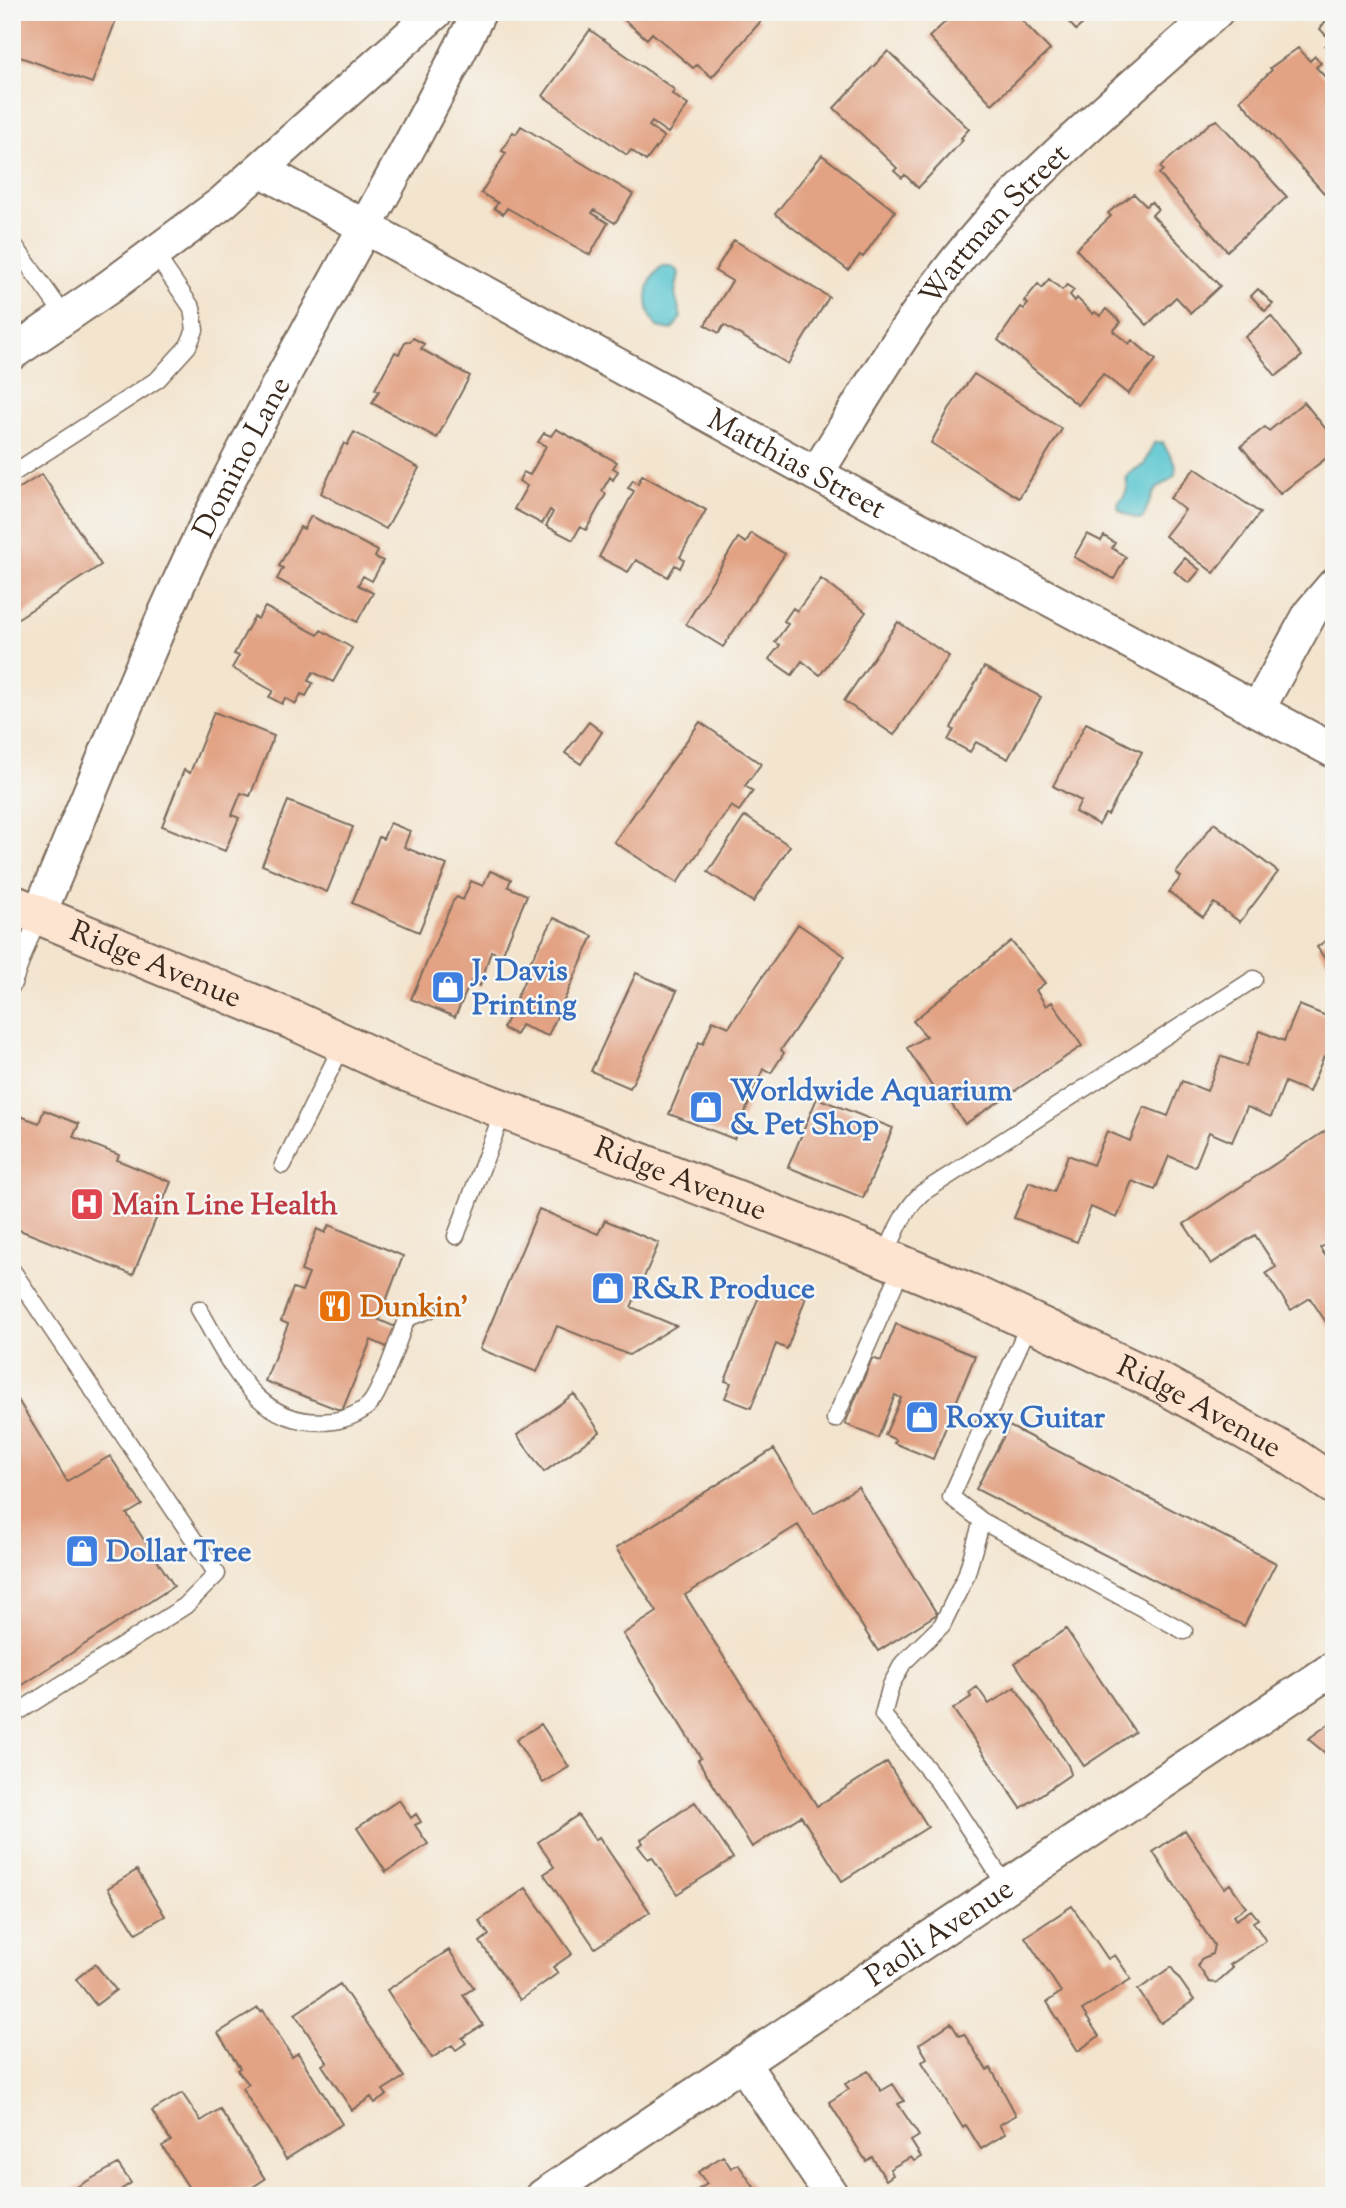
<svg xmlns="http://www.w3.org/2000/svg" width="1346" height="2208" font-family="'Sorts Mill Goudy',serif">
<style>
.water{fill:#5ac6d0;stroke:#4a7877;stroke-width:2}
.building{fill:#e2a283}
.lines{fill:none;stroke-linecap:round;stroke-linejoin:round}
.lane-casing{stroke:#7b6b5c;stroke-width:19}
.street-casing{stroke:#7b6b5c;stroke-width:37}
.secondary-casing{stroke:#7b6b5c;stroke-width:42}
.lane{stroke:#fff;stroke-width:16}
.street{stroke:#fff;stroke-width:33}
.secondary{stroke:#fde4d1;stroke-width:38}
.labels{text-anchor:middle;stroke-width:5;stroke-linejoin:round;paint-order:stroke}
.street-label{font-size:30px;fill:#3b2a1e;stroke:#f6f6f2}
.shop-label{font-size:30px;font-weight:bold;fill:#366cbe;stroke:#f6f6f2;text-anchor:start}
.health-label{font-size:30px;font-weight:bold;fill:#be3a42;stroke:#f6f6f2;text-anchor:start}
.food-label{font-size:30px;font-weight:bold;fill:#c56008;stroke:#f6f6f2;text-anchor:start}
</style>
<rect width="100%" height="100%" fill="#f6f6f2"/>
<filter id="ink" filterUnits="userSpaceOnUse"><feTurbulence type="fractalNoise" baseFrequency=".0143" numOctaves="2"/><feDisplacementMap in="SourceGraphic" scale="14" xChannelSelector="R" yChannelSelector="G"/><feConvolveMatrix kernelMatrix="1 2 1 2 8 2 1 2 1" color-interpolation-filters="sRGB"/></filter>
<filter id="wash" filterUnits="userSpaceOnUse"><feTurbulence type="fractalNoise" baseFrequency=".00686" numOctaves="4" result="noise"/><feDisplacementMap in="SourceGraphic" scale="28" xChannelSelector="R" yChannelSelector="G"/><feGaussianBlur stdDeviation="1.57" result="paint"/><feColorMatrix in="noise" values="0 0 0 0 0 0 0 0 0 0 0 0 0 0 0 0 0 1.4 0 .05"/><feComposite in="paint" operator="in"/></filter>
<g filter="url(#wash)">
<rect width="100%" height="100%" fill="#f3e4ce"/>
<path class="water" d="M662,266H672L679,273L675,294L681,317L672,330L657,327C643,309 643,282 662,266Z
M1162,442L1176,465L1175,475C1169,483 1157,485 1153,494C1140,518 1150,527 1119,510L1118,505C1119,501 1122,499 1124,496C1135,480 1113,479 1144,465L1154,443Z"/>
<g id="blocks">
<path class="building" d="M12,12H119L92,83L12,54Z
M627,12H751L761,21L712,77L697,65L693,68L652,33L647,39L622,18Z
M956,12H1014L1050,50L992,104L929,37Z
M1054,12H1096L1076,30L1063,16L1060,19Z
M1332,12H1334L1332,54L1325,46L1331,41L1320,29Z
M590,30L675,90L672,94L688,105L668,133L652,122L649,126L664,137L646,161L631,150L627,155L543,96Z
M1298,48L1310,61L1315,56L1321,63L1316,67L1334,87V184L1324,193L1240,100L1272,70L1270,68Z
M888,51L969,129L961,138L963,140L918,188L905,175L902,178L894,171L897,168L834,108Z
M1217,120L1287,197L1227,251L1159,174L1163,170L1160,167L1210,123Z
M521,126L633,194L615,223L594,210L592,213L608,223L590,255L507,208L503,214L494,208L498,203L481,193L506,153L502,151L513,132L516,134Z
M822,155L895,211L863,257L860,255L848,270L775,214Z
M1134,194L1146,206L1151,202L1158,209L1152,215L1220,286L1191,313L1176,297L1147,325L1076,249L1111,216L1108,213L1114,208Z
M734,240L829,297L788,364L724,325L719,333L705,325L732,281L715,271Z
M1049,279L1062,290L1067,285L1074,290L1070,295L1075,301L1077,298L1093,314L1095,312L1100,316L1106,309L1121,322L1113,331L1129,344L1132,340L1156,360L1128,394L1103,374L1078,405L998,340L1021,307L1024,309L1028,304L1024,301L1038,284L1042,288Z
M1258,289L1273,304L1265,311L1251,296Z
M1271,316L1302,356L1276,376L1245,337Z
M413,338L424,344L421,349L470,376L437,438L372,403L379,391L375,389L395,352L399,354L406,341L410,342Z
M974,374L1062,429L1019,498L931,443L949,409Z
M1304,402L1334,439V452L1280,494L1241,446L1265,427L1269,431Z
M556,429L617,462L613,468L618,471L613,480L610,477L602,491L606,494L586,530L580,527L573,540L546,526L553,512L550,510L542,524L514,509L527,486L519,481L523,472L530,475L546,446L538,442L544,433L551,436Z
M354,432L419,468L386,529L321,493L344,443L347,445Z
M1195,468L1260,513L1214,573L1165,536L1185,510L1170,498Z
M42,474L101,565L12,622V493Z
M642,475L706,510L680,557L684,560L680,568L675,565L668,577L636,560L628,572L599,557L634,491L628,488L633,480L638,484Z
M311,516L378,551L375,557L383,561L372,581L363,576L358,585L373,593L357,622L277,579L283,568L279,566L300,527L304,529Z
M751,533L785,554L723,647L686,624L738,538L746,543Z
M1087,534L1101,541L1104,536L1115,543L1112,548L1126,557L1114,579L1074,557Z
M1185,558L1200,570L1189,583L1174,571Z
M821,579L866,612L820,675L802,661L792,675L769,659L780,645L775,642L788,624L784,621L793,608L797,611Z
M265,607L318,635L321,630L352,648L333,682L313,672L308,681L313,683L306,696L301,694L296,704L285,698L282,704L269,697L273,691L232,668L239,656L234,654L254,617L258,619Z
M898,622L949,656L894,735L844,701Z
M984,667L1041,697L1008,759L976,742L970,752L948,740L954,730L951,728Z
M214,712L274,736L250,796L241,793L232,815L239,818L225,851L162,826L184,770L190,773Z
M589,722L602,732L581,764L565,753Z
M700,722L761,764L745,786L753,791L739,811L731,806L677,883L614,842Z
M1086,723L1142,752L1108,815L1105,814L1099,825L1075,812L1081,801L1053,786Z
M288,801L353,827L327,892L262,865Z
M745,816L790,846L753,902L708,872Z
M390,823L410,831L404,847L447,865L419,932L352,903L379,837L383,839Z
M1214,823L1278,872L1240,922L1214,903L1203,917L1169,892L1181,877L1176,873Z
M490,871L511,879L508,887L527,895L502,955L491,951L480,986L471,981L455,1017L411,999L453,901L457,897L463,900L471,881L483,886Z
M554,918L593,936L548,1036L521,1025L516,1035L503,1028L531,966L529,964Z
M798,924L845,956L781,1050L784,1053L771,1073L763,1069L734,1139L669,1114L699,1042L703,1044L713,1020L729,1027Z
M1334,935V972L1317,947Z
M1011,941L1045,983L1036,990L1046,1006L1052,1002L1082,1046L965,1124L944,1093L939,1097L907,1048L926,1036L913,1021Z
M636,973L677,991L630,1088L591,1071Z
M1299,1005L1334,1019V1060L1324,1056L1309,1092L1285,1082L1271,1117L1247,1107L1232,1142L1209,1132L1195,1167L1169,1156L1155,1190L1132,1181L1117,1218L1091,1207L1077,1242L1014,1218L1029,1182L1054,1192L1068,1155L1093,1165L1107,1131L1130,1141L1144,1107L1168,1116L1182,1081L1207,1091L1221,1056L1246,1066L1260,1031L1284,1041Z
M817,1098L893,1128L863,1198L788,1167Z
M44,1110L79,1124L73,1137L119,1155L117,1160L171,1182L133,1275L12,1227V1113L39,1123Z
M1334,1125V1240L1320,1248L1334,1268V1334L1310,1298L1291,1310L1266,1273L1276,1267L1255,1235L1211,1264L1184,1224Z
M539,1209L598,1234L605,1220L659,1243L631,1307L676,1326L629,1355L557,1326L537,1372L480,1349Z
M329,1225L403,1256L379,1320L398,1328L389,1348L371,1340L342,1411L265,1381L288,1324L281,1321L293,1288L302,1291L309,1274L301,1271L317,1229L325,1233Z
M769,1283L806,1297L787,1349L776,1344L751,1408L725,1398L731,1383L725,1381L760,1294L764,1295Z
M896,1324L975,1356L933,1459L894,1443L896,1440L885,1435L901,1398L895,1395L878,1438L845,1424L872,1358L881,1361Z
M12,1390L67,1481L110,1456L142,1505L127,1514L174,1586L12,1692Z
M574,1394L600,1432L544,1472L517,1435Z
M1009,1426L1276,1563L1244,1626L976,1489Z
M774,1449L814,1514L858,1487L937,1614L878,1651L798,1525L685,1595L817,1806L887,1762L928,1827L842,1881L801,1816L752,1847L698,1760L701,1758L623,1634L657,1612L616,1548Z
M1066,1629L1135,1732L1084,1766L1015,1663Z
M977,1687L989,1704L1015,1687L1068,1765L1071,1774L1021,1808L953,1709L971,1697L969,1693Z
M541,1724L569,1767L543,1783L516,1740Z
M1329,1724L1334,1727V1760L1308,1739Z
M399,1800L411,1818L416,1814L421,1822L415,1825L428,1844L386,1872L357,1828Z
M695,1802L733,1858L677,1894L652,1857L648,1859L638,1846L643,1843L641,1839Z
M578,1815L595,1840L599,1837L650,1912L595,1948L544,1874L554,1867L538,1842Z
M1185,1830L1224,1888L1230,1884L1246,1907L1233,1916L1236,1920L1251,1910L1258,1919L1253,1922L1266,1941L1230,1965L1233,1968L1216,1983L1209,1982L1198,1966L1201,1959L1212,1954L1214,1945L1153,1852Z
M137,1870L165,1916L136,1933L108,1888Z
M526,1888L572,1954L553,1967L558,1973L520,2000L480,1942L489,1935L479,1921Z
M1072,1906L1108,1959L1115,1955L1131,1979L1082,2010L1099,2036L1078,2051L1047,2002L1061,1992L1025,1937Z
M449,1950L474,1988L463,1995L483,2025L462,2038L466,2043L456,2050L452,2045L432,2058L387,1990Z
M95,1964L116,1990L96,2005L76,1979Z
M1171,1967L1194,2000L1161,2023L1138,1990Z
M340,1984L404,2077L383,2090L387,2095L375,2103L371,2097L352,2110L322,2065L327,2062L295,2014Z
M258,2008L261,2012L263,2010L292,2057L298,2053L342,2124L286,2159L242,2088L249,2084L237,2070L240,2068L218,2033Z
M951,2023L959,2036L964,2034L987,2070L991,2068L1016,2115L999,2125L1005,2134L981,2149L966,2125L963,2128L922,2062L927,2058L919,2044Z
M868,2071L881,2091L893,2084L904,2101L898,2104L919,2136L911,2141L921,2157L914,2161L911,2157L890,2169L893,2175L886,2180L872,2157L866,2161L829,2102L849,2089L845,2084Z
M182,2093L201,2121L220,2109L265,2179L239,2196H194L162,2146L171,2141L152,2111Z
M723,2156L731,2168L738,2164L760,2196H699L696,2191L707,2184L698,2172Z
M118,2164L131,2183L116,2193L117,2196H78L73,2189Z"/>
</g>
</g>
<g filter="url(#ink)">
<use href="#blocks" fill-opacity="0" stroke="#7b6b5c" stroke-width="2"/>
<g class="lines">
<g class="lane-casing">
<path id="lane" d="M12,242L66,318
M12,474L158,379L188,346L195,330L192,308L155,254
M12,986L38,916
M283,1165L343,1044
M456,1236L504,1109
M885,1257C895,1233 903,1211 922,1193L1254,979
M12,1270L217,1574L185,1606L12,1716
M199,1309C231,1364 257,1430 333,1421C348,1419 367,1411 374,1398C388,1374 396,1344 407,1318L429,1310
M1031,1320L951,1497L982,1521L1184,1631
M835,1419L903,1265
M982,1521L966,1576L942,1625L903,1663L891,1685L883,1715L939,1783L1006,1886"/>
</g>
<g class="street-casing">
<g id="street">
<path id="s1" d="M261,170L816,474L1334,751"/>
<path d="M12,353L109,287L222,203L436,12"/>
<path id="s2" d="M816,474C871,386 923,293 994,217C1063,145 1141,79 1216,12"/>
<path d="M1258,709L1311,612L1334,585"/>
<path id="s3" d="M38,916C96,782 147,644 212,513C296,343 395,182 479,12"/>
<path d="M742,2062L832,2196"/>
<path id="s4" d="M543,2196L1334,1668"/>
</g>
</g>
<g class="secondary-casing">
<g id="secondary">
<path id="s5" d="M12,904L295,1021L399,1069L859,1247L974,1295L1161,1383L1293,1457L1334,1485"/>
</g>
</g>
<use href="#lane" class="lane"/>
<use href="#street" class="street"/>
<use href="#secondary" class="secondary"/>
</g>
</g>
<defs>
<g id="shop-square" transform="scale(1.75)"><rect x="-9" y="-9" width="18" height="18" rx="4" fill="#3f7fe0" stroke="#f6f6f2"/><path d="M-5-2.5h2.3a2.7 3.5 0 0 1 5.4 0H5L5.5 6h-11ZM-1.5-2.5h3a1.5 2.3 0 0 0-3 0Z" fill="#fff"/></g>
<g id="hospital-square" transform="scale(1.75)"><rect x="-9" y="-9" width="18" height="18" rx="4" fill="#e0444e" stroke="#f6f6f2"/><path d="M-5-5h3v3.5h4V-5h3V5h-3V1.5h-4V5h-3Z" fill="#fff"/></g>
<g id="restaurant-square" transform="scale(1.75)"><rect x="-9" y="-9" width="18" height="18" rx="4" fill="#e8710a" stroke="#f6f6f2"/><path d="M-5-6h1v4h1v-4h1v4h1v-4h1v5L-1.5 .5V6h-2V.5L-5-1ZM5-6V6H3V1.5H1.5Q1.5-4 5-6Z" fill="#fff"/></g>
</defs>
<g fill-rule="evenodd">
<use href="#shop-square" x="448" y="987"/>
<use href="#shop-square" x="706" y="1107"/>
<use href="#hospital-square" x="87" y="1204"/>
<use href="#shop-square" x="608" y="1288"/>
<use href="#restaurant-square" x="335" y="1306"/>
<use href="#shop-square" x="922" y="1417"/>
<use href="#shop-square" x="82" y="1551"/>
</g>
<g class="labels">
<g class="street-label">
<text dy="10" stroke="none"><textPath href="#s2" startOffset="308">Wartman Street</textPath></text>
<text dy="10" stroke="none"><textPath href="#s3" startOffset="502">Domino Lane</textPath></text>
<text dy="10" stroke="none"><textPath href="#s1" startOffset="611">Matthias Street</textPath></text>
<text dy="10" stroke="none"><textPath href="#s5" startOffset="156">Ridge Avenue</textPath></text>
<text dy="10" stroke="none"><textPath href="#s5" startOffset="723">Ridge Avenue</textPath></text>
<text dy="10" stroke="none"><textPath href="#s5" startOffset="1290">Ridge Avenue</textPath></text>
<text dy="10" stroke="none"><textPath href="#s4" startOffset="476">Paoli Avenue</textPath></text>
</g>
<g class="shop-label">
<text x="472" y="980">J. Davis<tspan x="472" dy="34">Printing</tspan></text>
<text x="730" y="1100">Worldwide Aquarium<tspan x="730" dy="34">&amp; Pet Shop</tspan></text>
<text x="632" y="1298">R&amp;R Produce</text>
<text x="946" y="1427">Roxy Guitar</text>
<text x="106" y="1561">Dollar Tree</text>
</g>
<g class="health-label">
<text x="112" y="1214">Main Line Health</text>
</g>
<g class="food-label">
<text x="360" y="1316">Dunkin'</text>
</g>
</g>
<rect width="1346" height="2208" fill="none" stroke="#f6f6f2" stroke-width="42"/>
</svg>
